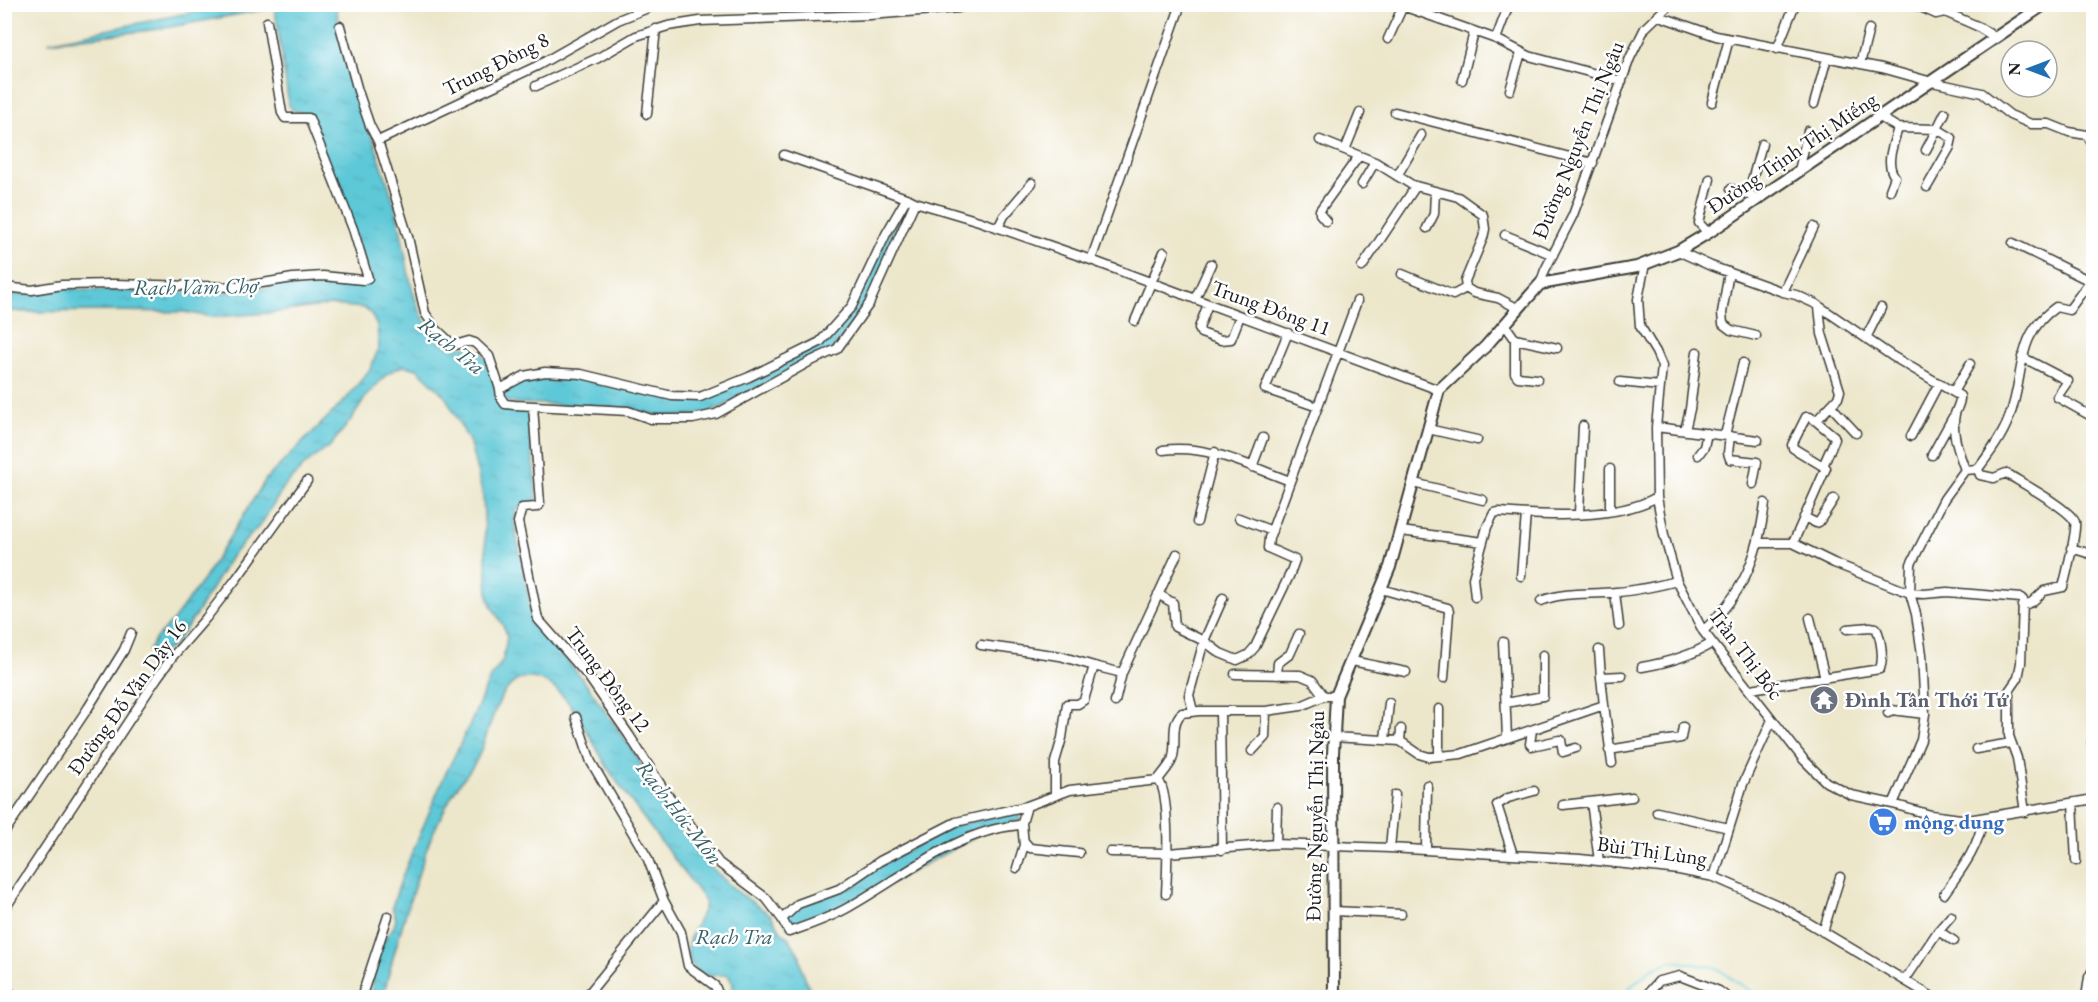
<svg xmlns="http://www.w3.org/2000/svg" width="2098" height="1002" font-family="'EB Garamond',serif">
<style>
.water{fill:url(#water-ripples);stroke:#3c727a;stroke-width:1.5}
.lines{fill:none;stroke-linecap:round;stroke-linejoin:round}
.stream{stroke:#5dc8d7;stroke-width:2}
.minor-casing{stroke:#3b3a36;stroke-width:11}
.major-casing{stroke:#3b3a36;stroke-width:14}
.minor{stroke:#fff;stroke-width:8}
.major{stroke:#fff;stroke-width:10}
.labels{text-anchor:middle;stroke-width:5;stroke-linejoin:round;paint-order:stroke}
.street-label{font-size:21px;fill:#1c1c1c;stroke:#fff}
.worship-label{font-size:21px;font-weight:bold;fill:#5b616d;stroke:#fff;text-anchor:start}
.shop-label{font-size:21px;font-weight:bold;fill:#366cbe;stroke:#fff;text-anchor:start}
.water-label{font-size:22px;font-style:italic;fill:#366167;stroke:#fff}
</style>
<defs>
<pattern id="water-ripples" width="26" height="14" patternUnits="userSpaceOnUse" patternTransform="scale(1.5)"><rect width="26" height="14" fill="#5dc8d7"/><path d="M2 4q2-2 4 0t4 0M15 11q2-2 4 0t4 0" fill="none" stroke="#50abb8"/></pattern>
</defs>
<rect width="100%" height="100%" fill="#fff"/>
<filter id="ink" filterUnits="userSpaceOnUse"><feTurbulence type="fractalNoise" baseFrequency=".0167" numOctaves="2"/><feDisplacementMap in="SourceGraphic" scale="12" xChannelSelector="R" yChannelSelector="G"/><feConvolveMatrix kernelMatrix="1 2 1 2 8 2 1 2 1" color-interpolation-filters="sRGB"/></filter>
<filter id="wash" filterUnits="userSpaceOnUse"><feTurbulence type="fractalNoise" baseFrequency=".008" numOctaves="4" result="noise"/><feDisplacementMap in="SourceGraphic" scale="24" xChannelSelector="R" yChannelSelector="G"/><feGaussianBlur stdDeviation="1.35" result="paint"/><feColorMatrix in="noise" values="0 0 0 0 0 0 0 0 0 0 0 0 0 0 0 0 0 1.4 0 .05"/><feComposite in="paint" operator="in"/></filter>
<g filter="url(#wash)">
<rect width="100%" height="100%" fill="#ece6ca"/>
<path class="water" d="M226,5H336C346,77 378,144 397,214C406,248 407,288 424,319C430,330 440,346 453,347C464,348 471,343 482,354C491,363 498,391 501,404L528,409L537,501L535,505L518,508L514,521L530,606L536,622L587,685L639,760L673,817L710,866L735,890L771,915L782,933L789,938L800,956L801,967L813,997H785L777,993H772L766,997H731L733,984L728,975C721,974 715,976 709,976C704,976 696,971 693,967C676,942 703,925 705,901C675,859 642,818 613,776C594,749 573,691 540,680C499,665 491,730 479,755C474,768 463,777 456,789C448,801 441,816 435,829C428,842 424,858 419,872C406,912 393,953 384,994L382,997H370L376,963L382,943L394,926L396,919L392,907L402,877L443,779L470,724L489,680L503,660L507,637L505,629L491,605L488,595L483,496L470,443L445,396L417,369L405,366L397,368L387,374L367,395L353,417L331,445L306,464L284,487L262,523L232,555L195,616L176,642L169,649L160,652L149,650L156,638L172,622L203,580L266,479L347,398L371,368L379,347L377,326L371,314L364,308L330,305L270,313L212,317L184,312L109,311L24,312L5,310L4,294C31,298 59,284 85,290L208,293L247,291L296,282L352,281L369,282L371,278L307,115L293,110L289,106L275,10L273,8L160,29L48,42Z
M909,203L910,204L868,303L833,349L712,412C685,418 657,419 632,408L516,403L505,401L503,394L509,386L535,376L555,375L581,377L675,399L719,392L837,328L885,240Z
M1022,811L1020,820L991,828L847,907L793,928H788L784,916L795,906L855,886L879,866L956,825Z"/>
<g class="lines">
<path class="stream" d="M1618,998L1651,969L1672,961L1715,967L1761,998"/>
</g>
</g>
<g filter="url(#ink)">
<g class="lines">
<g class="minor-casing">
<path id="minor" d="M1397,4L1496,39L1529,56L1622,81
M1914,4L1936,14L1945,12
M1945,4V12L1977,26L1996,38
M1659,16L1716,36L1882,68L1932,82L1982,93L2010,115L2031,124H2049L2069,132L2087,135L2094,147
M340,26L358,91L370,126L378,141L408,237L425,313L436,329L451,343L455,345L469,341L475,343L489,356L500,389
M1388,39L1403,6
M1496,39L1509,4
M1777,49L1795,4
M1860,64L1869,29
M1462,80L1474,32
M536,86L598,58L636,36L668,26L700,21L870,15L958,8L971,4
M1510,90L1521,53
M1712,102L1729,39
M1814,104L1827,58
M1395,112L1593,163
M647,114L656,29
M1880,117L1898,128L1937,129L1945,113
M1320,140L1375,162L1412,185L1458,197L1483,215L1485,229L1483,238L1465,281L1466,288L1474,293L1498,298L1519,309
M378,141L537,66L618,20L658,4
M1345,150L1360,113
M1926,150L1937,129L1952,138L1950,147L1927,187
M784,155L909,199
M1799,171L1808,131
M1397,176L1421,135
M1362,184L1375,162
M1731,189L1753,196
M1890,190L1895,177C1884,163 1894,143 1898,128
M1748,195L1762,144
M915,202L909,199L905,201L886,234L852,306L820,342L749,377L700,397L672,396L581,374L545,372L524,376L500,389L501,398L505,404L515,405L628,411L651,419H693L716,414L809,362L837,349L869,304L915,202L979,221L1091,260L1439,390
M1326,221L1320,214V210L1359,156
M998,228L1004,216L1032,183
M1427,228L1434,214L1435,192
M1708,233L1699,223L1710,179
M1505,235L1553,255
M2013,243L2090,281
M1678,251L1711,266L1783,292L1796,295L1816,304L1892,356L1960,396C1961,403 1957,407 1955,414C1951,434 1959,452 1965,470
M1091,260L1181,4
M1645,264L1638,299L1640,326L1656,352L1662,366L1656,427L1657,497L1664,535L1677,581L1703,631L1804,760L1826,782L1851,795L1893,804L1931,815L1968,820L2094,799
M1362,267L1416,186
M1729,272L1722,313L1723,324L1731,330L1756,336
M1402,274L1453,295L1466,288
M1540,284L1545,270L1573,215L1630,58L1645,28L1670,4
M4,287L32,290L62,285L113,284L238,287L293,278L323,276L363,280L368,278L353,229L309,118H285L282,113L267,22
M1783,292L1814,227
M1195,299L1211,264
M1208,304L1199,328L1201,333L1221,340L1231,339L1240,316
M1135,321L1164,252
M1505,325L1515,339V373L1518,377L1537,379
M1288,333L1265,389L1318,407
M1866,338L1881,308
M1515,339L1557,348
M2022,357L2068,381L2057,397L2091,416
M1620,382L1660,386
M1953,392L1970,364
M533,406L540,504L537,507L522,508L518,522L538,619L588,676L629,735L664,790L719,863L766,898L782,919L798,904L839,889L880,861L956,822L1027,806
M1831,406L1856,433
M1816,421L1834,436L1835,439L1823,466
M1656,427L1758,440
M1428,429L1477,440
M1685,430L1690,409L1697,352
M1725,435L1743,363
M1730,436L1728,453L1730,459L1757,462L1753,484
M1911,436L1939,383
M1163,450C1208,444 1249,466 1290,481
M1698,455L1704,447L1707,433
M1932,455L1953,417
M1252,467L1263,438
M1978,469L1980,475L1994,478L2006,473C2020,482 2070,509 2075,522C2077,530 2066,576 2063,587L2044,591L2032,602L2022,606
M1414,483L1483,500
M1610,511V469
M1579,513L1583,426
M1804,517L1816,523L1819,522L1834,499
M1239,518L1272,531
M1197,522L1215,452
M1401,531L1483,542
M1759,543H1793L1834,563L1910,593L1924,594L1947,592L2021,598L2023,600L2021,663L2018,678L2009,691V736L2017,758L2025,812
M1793,543L1826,468L1793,448L1792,445L1806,417H1810L1816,421L1838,398L1840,391L1822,334L1819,307
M2071,548L2094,555
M1521,576L1526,514
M1381,589L1448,608L1449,612L1444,678
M1615,593L1619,626
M1158,594L1173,603L1175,627L1204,641L1220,653L1237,660L1248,655L1255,647L1290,574L1295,560L1268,548L1269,538L1357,301
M1475,597L1473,578L1487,527L1494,513L1499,512C1546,516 1616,520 1657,497
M1541,601C1565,591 1591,595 1616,592C1636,591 1657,586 1677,581
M1810,618L1825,678
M1703,631C1744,593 1758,557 1765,503
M1503,642L1507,738
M981,645L1060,656L1094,666
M1599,650L1601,677
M1352,661L1406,672
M1642,667C1665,663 1691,656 1712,643
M1235,674L1300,675L1312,680L1324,696
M1277,675L1278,663L1290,654L1299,634
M1751,689L1880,669C1884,658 1881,638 1876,628L1870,627L1847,629
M1115,702L1122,673
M1506,703L1543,696V655
M1604,705L1612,763
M1439,709V756
M1193,711L1189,695L1204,641L1223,598
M1220,711L1222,850
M1888,713L1891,710L1925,714
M576,717L591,762L647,857L664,901L681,932L688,966L715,986L720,998
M1532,730L1530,744L1532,746L1559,740H1561L1563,752L1576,748
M1333,737L1400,741L1419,754L1429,757L1461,754L1604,705L1601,677L1622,676
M1385,739L1389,703
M1400,741L1401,729
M2092,743L2094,755
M1976,749L2011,743
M1609,750L1681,738L1683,727
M1252,751L1265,737L1266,711
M1158,780C1162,774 1169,767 1172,760C1178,745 1169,724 1182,713L1199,711H1266L1301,706L1324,696H1336
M1055,794V762L1062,738L1067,704H1078L1084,700L1094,666L1122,673L1177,554
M1591,802L1599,861
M2073,803L2076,861
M1893,804L1921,740L1925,714L1922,654L1916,614L1910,593L1911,564L1944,499L1965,470L1978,469C1989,454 2002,437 2009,418C2026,375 2013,337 2056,307L2069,310L2090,281L2094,282
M1563,805L1632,797
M1657,812L1729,828
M4,833L88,708L124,650L131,633
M1024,841L1030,848L1079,853
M1276,844L1277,807
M1390,848L1395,795
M1426,850L1427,785
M1110,852L1168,853L1276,844L1390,848L1580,859L1679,870L1714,877L1782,907L1934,998
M1513,855L1497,805L1508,798L1534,791
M1017,868L1024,845L1022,823
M1714,877L1743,784L1772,720
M1944,894C1961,870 1979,848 1983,818
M4,910L157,678L173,656L206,618L237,578L307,481
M1333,911L1401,914
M782,919L789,932C809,925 830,918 849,907C903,877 955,831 1019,825L1022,823L1027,806L1070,790L1158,780C1171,792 1167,874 1166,894
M1938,931L1954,941
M1823,932L1840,877
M1905,980L1938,931L1951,916
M4,988L17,998
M361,998L388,916
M585,998L664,901
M1644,998L1659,981L1680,976L1719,991L1728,998
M2086,998L2089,977L2094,968"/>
</g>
<g class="major-casing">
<path id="major" d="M1334,998L1333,754L1336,696L1390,567L1439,390L1485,347L1540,284L1637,267L1678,251L1708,233L2045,4"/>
</g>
<use href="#minor" class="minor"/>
<use href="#major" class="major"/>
</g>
</g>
<defs>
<g id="temple-disc" transform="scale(1.5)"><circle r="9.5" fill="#6b7280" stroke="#fff"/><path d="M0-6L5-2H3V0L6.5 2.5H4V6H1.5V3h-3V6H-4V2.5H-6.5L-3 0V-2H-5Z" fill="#fff"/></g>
<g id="supermarket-disc" transform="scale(1.5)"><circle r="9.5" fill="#3f7fe0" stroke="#fff"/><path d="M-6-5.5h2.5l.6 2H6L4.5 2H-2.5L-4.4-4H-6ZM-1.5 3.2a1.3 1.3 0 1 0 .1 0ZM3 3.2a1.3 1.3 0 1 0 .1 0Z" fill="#fff"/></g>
</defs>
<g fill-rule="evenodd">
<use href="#temple-disc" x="1824" y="700"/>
<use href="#supermarket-disc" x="1883" y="822"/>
</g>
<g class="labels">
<g class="street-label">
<text transform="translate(496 64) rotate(-27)" y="7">Trung Đông 8</text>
<text transform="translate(1578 140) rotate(-68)" y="7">Đường Nguyễn Thị Ngâu</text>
<text transform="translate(1792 153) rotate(-34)" y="7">Đường Trịnh Thị Miếng</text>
<text transform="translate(1271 308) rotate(20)" y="7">Trung Đông 11</text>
<text transform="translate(1746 654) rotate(53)" y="7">Trần Thị Bốc</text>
<text transform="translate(608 679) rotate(53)" y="7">Trung Đông 12</text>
<text transform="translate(127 697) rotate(-54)" y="7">Đường Đỗ Văn Dậy 16</text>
<text transform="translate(1315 816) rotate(-89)" y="7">Đường Nguyễn Thị Ngâu</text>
<text transform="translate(1652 851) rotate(8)" y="7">Bùi Thị Lùng</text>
</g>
<g class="worship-label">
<text x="1845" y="707">Đình Tân Thới Tứ</text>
</g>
<g class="shop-label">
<text x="1904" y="829">mộng dung</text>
</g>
<g class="water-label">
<text transform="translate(196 286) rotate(-1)" y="8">Rạch Vàm Chợ</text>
<text transform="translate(452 345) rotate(39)" y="8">Rạch Tra</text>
<text transform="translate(680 812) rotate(52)" y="8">Rạch Hóc Môn</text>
<text x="734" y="944">Rạch Tra</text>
</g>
</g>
<rect width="2098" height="1002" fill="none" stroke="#fff" stroke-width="24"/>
<g transform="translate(2029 69) rotate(270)"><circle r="28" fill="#ffffff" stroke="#a4a4a4" stroke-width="1.5"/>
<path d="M0-4.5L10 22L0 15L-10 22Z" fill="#1f6fb2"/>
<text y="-9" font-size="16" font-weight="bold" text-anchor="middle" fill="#1c1c1c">N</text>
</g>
</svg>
